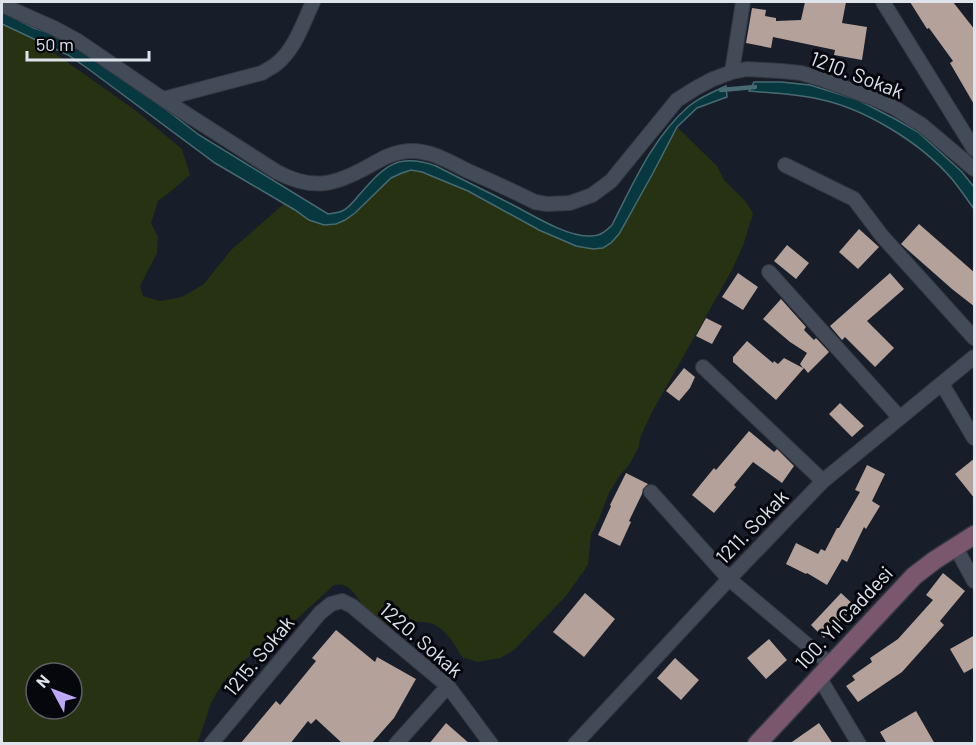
<svg xmlns="http://www.w3.org/2000/svg" width="976" height="745" font-family="Barlow,sans-serif">
<style>
.green{fill:#263211;fill-rule:evenodd}
.water{fill:#07373f;stroke:#486b73;stroke-width:1.5}
.lines{fill:none;stroke-linecap:round;stroke-linejoin:round}
.stream{stroke:#486b73;stroke-width:4.5}
.building{fill:#b4a199}
.street-casing{stroke:#343841;stroke-width:16}
.secondary-casing{stroke:#343841;stroke-width:21}
.street{stroke:#434a58;stroke-width:14}
.secondary{stroke:#7a576d;stroke-width:18}
.labels{text-anchor:middle;stroke-width:6;stroke-linejoin:round;paint-order:stroke}
.street-label{font-size:20px;fill:#dfe4ec;stroke:#05070c}
</style>
<rect width="100%" height="100%" fill="#171d29"/>
<path class="green" d="M2,16L135,110L182,149L190,175L170,192L158,201L151,223L158,237L157,253L140,286L143,296L160,301L182,297L204,284L231,250L286,202L309,220L355,213L391,178L402,173L411,170L422,172L468,191L539,230L576,246L593,249L619,234L653,173L677,127L717,166L724,180L746,202L753,213L744,243L732,270L651,414L640,438L639,447L629,465L620,475L609,493L599,519L591,535L588,565L566,596L514,650L501,658L477,662L462,657C448,632 435,614 403,625C397,627 392,631 386,627C380,625 371,617 368,613C360,604 355,589 343,585C340,584 337,585 334,585L287,628L247,658L223,682L211,703L199,739L197,743H2ZM36,673H72V709H36Z"/>
<path class="water" d="M2,12L34,28L55,35L102,60L199,135L328,214C333,213 338,213 342,211C349,208 354,201 359,195C384,167 396,152 436,166C461,179 486,191 511,204C531,214 565,236 588,236C599,237 605,232 612,225C633,184 653,137 689,106C700,97 713,92 726,86L727,97L697,108L677,127L653,173L619,234L611,243L603,248L593,249L576,246L539,230L468,191L422,172L411,170L402,173L391,178L355,213L345,220L336,224L324,225L309,220L295,210L215,163L87,68L68,55L2,24Z
M754,82H781L810,85L858,100L895,119L918,132L962,172L974,187V209C967,199 960,189 952,179C920,142 863,107 814,98C793,94 771,93 749,91Z"/>
<g class="lines">
<path class="stream" d="M721,90L755,87"/>
</g>
<path class="building" d="M805,2H846L842,23L867,27L862,60L834,55L835,50L773,37L771,48L746,43L752,8L766,10L765,16L776,18V21L801,20Z
M910,2H953L975,30V106L950,63L953,61L929,28L927,29Z
M919,224L975,273V307L952,289L901,244Z
M859,229L879,247L858,269L839,252Z
M787,245L809,263L796,279L774,261Z
M738,273L758,287L743,310L722,297Z
M890,273L904,289L867,321L894,348L875,367L845,337L842,340L830,326Z
M781,299L806,327L804,330L814,340L816,338L829,352L808,373L804,368L776,400L733,362V357L747,341L773,363L774,361L778,364L784,358L803,368L800,364L807,353L790,342L763,319Z
M706,318L722,326L712,344L696,336Z
M684,368L695,377L690,388L679,401L666,391Z
M840,403L864,426L852,437L829,414Z
M749,431L774,452L777,449L794,466L782,483L753,462L734,485L736,487L714,513L692,495L714,468L716,470Z
M975,458V499L955,474Z
M867,465L885,474L872,501L880,506L866,529L864,527L847,562L842,559L827,585L807,573L806,574L786,564L796,543L818,554L821,549L825,551L837,528H839L860,492L855,490Z
M626,473L648,484L643,489L642,494L629,521L631,522L620,546L598,535L611,506L610,505Z
M943,573L965,591L940,621L944,625L902,672L858,702L846,686L855,680L852,676L872,662L870,658L898,639L933,600L926,595Z
M585,593L615,619L584,657L553,632Z
M841,593L855,606L824,638L811,625Z
M336,630L375,662L377,657L416,679L394,718L371,744H343L316,719L311,724L308,721L290,744H240L276,701L280,705L316,661L312,658Z
M975,635V667L964,673L950,649Z
M769,639L787,660L766,679L747,658Z
M675,658L699,680L681,700L657,678Z
M916,711L935,744H887L880,732Z
M446,723L470,744H429Z
M819,723L833,744H789Z"/>
<g class="lines">
<g class="street-casing">
<path id="street" d="M883,2L974,149
M2,5L54,28L78,41L163,99L277,172C313,191 335,185 369,166C383,158 395,151 412,151C432,151 450,162 468,171C491,181 513,191 535,202L547,204L570,203L592,195L611,181L677,100L696,88L713,79L732,72L747,69L781,71L801,73L821,79L875,99L893,107L922,125L974,169
M732,72L743,2
M163,99L262,73C266,70 271,68 275,65C295,50 303,23 313,2
M785,165L854,199L882,236L974,338
M769,272L900,418
M703,367L823,481
M942,384L974,438
M651,492L729,579L830,664
M955,546L974,581
M819,677L859,744
M211,744L320,613L331,604L342,601L352,606L448,686L491,744
M396,744L448,686
M575,744L729,579L823,481L974,357"/>
</g>
<g class="secondary-casing">
<path id="secondary" d="M757,744L914,576L935,560L974,535"/>
</g>
<use href="#street" class="street"/>
<use href="#secondary" class="secondary"/>
</g>
<g class="labels">
<g class="street-label">
<text transform="translate(857 75) rotate(21)" y="7">1210. Sokak</text>
<text transform="translate(752 527) rotate(-46)" y="7">1211. Sokak</text>
<text transform="translate(844 618) rotate(-47)" y="7">100. Yıl Caddesi</text>
<text transform="translate(421 640) rotate(41)" y="7">1220. Sokak</text>
<text transform="translate(259 656) rotate(-50)" y="7">1215. Sokak</text>
</g>
</g>
<rect width="976" height="745" fill="none" stroke="#dfe4ec" stroke-width="6"/>
<g transform="translate(54 691) rotate(311)"><circle r="28" fill="#05070c" stroke="#5c5f66" stroke-width="1.5"/>
<path d="M0-4.5L10 22L0 15L-10 22Z" fill="#bda9f5"/>
<text y="-9" font-size="16" font-weight="bold" text-anchor="middle" fill="#dfe4ec">N</text>
</g>
<path d="M27 51v9h122v-9" fill="none" stroke="#dfe4ec" stroke-width="3"/>
<text x="36" y="51" font-size="18" fill="#dfe4ec" stroke="#05070c" stroke-width="4.5" paint-order="stroke">50 m</text>
</svg>
